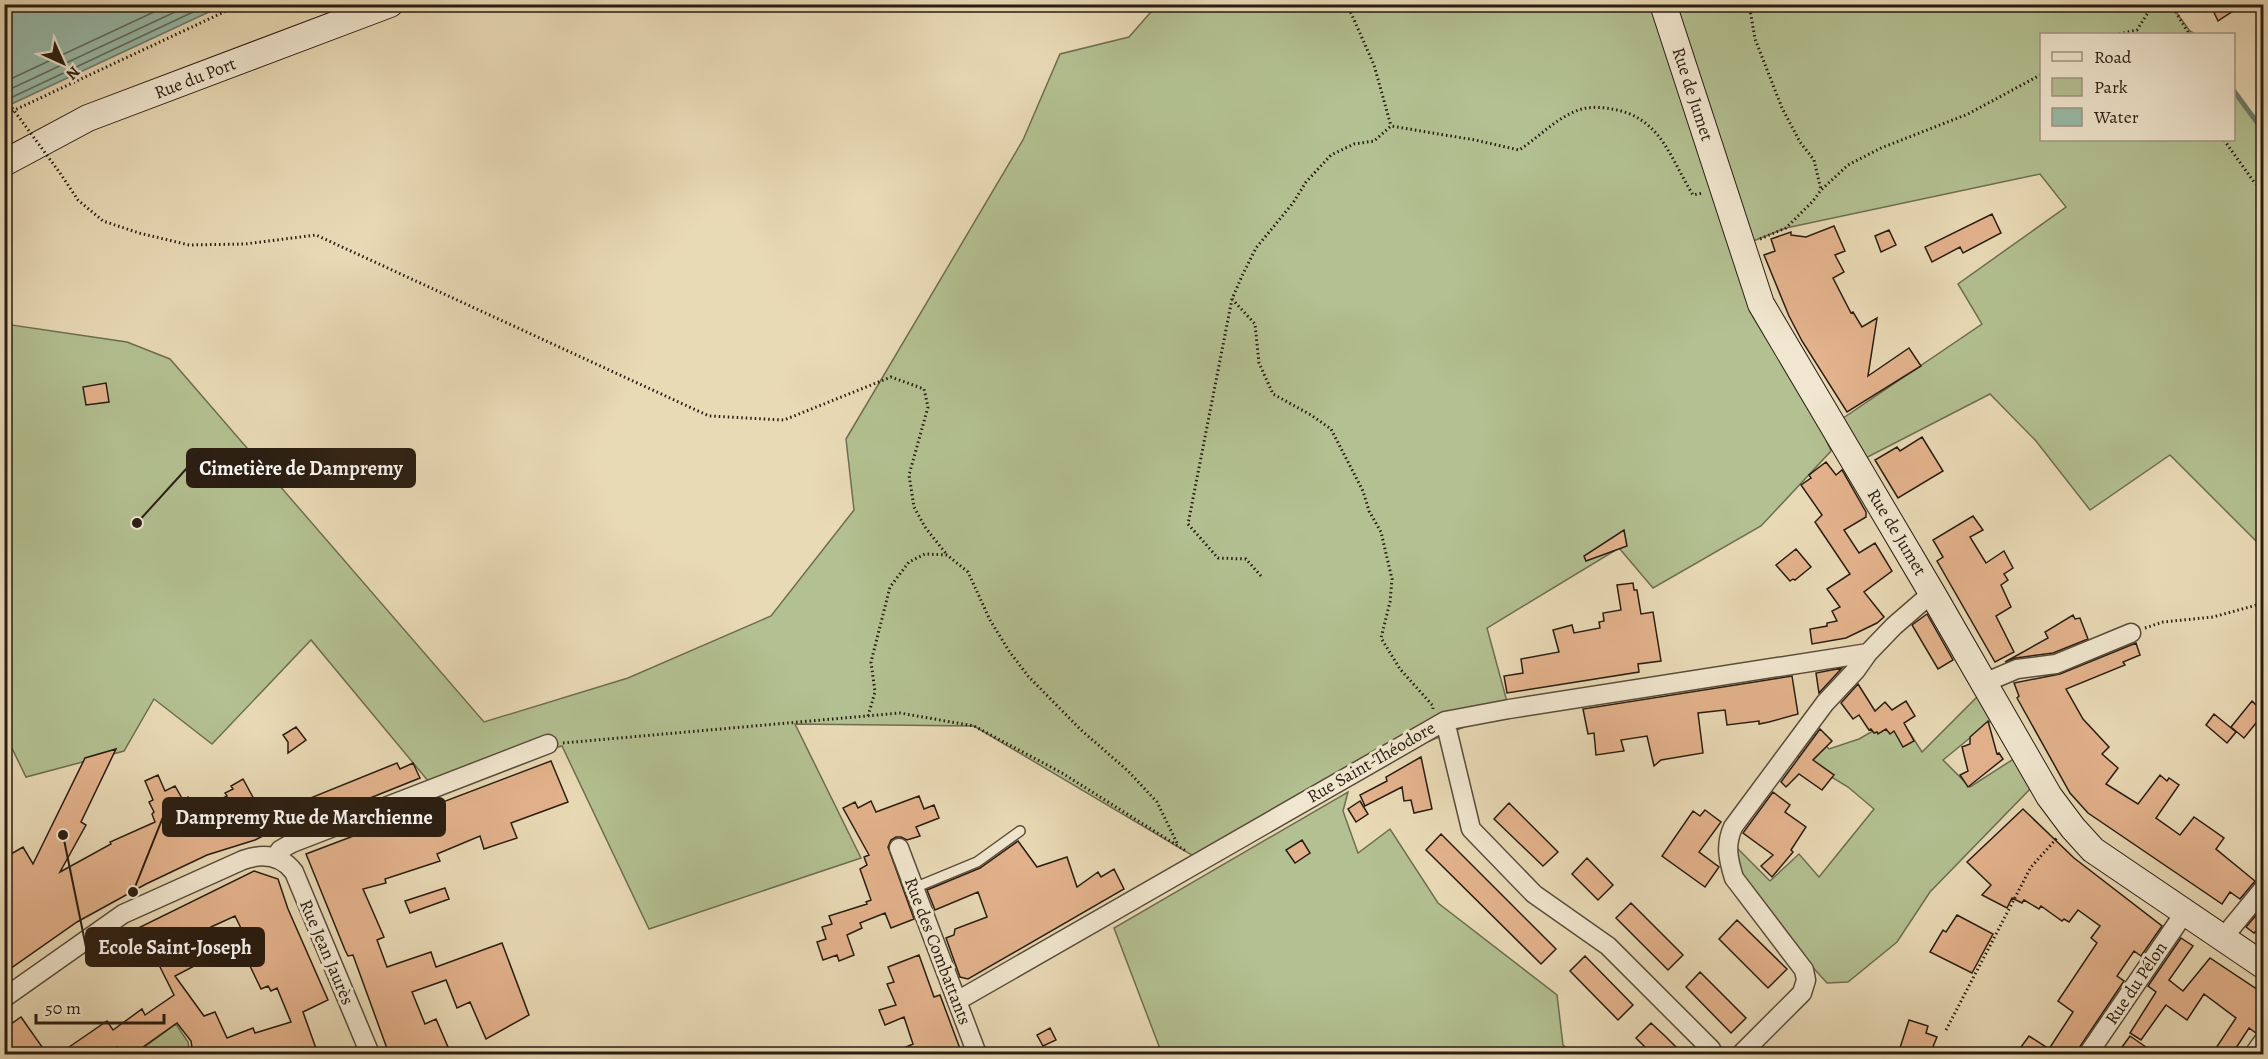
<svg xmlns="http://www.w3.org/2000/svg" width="2268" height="1059" viewBox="0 0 2268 1059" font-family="Alegreya,serif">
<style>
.green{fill:#b3c091;stroke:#6e6e51;stroke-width:1.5}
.water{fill:#98bbaa;stroke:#6c7c6d;stroke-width:1.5}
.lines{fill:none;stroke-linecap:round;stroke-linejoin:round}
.shore{stroke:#606c5e;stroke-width:1.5}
.stream{stroke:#6c7c6d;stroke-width:5}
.building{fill:#e4b38d;stroke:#291d11;stroke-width:1.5;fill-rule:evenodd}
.lane-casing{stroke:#594c3a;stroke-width:12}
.street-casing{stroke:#594c3a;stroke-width:21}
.secondary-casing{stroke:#291d11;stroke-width:28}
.path{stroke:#291d11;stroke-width:3;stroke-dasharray:1.5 3;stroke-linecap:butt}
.lane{stroke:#f1e7d0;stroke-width:9}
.street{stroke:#f1e7d0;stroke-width:18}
.secondary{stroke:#f1e7d0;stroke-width:26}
.path-bridge{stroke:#291d11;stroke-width:3;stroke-dasharray:1.5 3;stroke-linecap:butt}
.labels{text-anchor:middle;stroke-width:6;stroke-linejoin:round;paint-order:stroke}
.street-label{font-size:18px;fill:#291d11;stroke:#f1e7d0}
.leader{fill:none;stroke:#291d11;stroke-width:2}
.callout-dot{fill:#291d11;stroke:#f1e7d0;stroke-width:2}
.callout{fill:#291d11;stroke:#291d11;stroke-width:2}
.callout-label{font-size:20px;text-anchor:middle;font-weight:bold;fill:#fff}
</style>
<rect width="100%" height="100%" fill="#e9dab6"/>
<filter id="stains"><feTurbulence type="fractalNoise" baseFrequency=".00333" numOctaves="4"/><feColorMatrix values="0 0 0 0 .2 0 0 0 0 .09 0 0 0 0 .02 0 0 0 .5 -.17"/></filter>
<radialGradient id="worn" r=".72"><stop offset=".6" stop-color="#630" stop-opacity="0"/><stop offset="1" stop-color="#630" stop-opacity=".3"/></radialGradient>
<path class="green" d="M1157,5H2171L2192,34H2042V140H2234V91L2263,132V548L2170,455L2090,510L2036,441L1990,394L1856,463L1833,425L1982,324L1958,284L2066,207L2040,174L1786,228L1743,245L1753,277L1831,451L1761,526L1653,588L1619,548L1487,628L1509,709L1355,771L1200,860L974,726L795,724L861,858L649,929L562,746L505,761L434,788L311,640L212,744L154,699L124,751L26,777L5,734V324L127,342L170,359L484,722L628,678L771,616L854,510L846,439L1023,140L1060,54L1129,37Z
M1978,696L1993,719L1943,760L1970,787L2015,758L2030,789L1930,892L1897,942L1848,982L1827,983L1746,894L1734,845L1770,881L1799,854L1819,877L1874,809L1848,787L1789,751L1815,734L1829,749L1859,739L1899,716L1922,752Z
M1348,792L1343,811L1358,853L1390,829L1438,903L1557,995L1563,1045L1574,1054H1162L1114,928Z
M176,1024L188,1042L190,1054H135Z"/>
<path class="water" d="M5,4H224V5L5,107Z"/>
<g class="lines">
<path class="shore" d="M4,82L171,4
M4,92L192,4
M4,101L210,4"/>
<path class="stream" d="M2190,33L2192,34
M2234,91L2264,132"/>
</g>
<path class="building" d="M2210,4H2244L2218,21Z
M1992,214L2001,233L1963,253L1960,247L1932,262L1925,247Z
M1834,226L1845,251L1835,255L1844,272L1833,278L1851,313L1853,312L1862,327L1877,318L1868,376L1909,348L1921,366L1847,412L1802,341L1789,316L1764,255L1775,251L1771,239L1791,232V235L1806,237Z
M1889,230L1896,245L1881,252L1875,236Z
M106,383L109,402L86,405L83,387Z
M1922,437L1943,471L1898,498L1875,460L1897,447L1900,451Z
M1826,462L1836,475L1842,470L1866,512V517L1844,530L1859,553L1875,543L1892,571L1864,592L1884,617L1877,623L1846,638L1812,644L1810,629L1827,626V623L1837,621L1832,611L1840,607L1827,589L1850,574L1815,522L1822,515L1801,485L1811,478L1809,475Z
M1973,516L1983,530L1970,537L1986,563L2004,551L2013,568L2004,574L2008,580L2001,585L2011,607L1996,616L2014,652L1995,662L1937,561L1943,557L1933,540Z
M1624,530L1627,546L1586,561L1584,556Z
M1796,549L1811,567L1795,580L1793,579L1790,581L1776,565Z
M1633,583L1634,590H1637L1641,614L1653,612L1661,661L1638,664L1639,672L1507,693L1504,676L1523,673L1521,659L1559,652L1553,630L1572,625L1574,633L1600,628L1599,622L1604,621L1603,613L1621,610L1617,585Z
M1927,614L1953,660L1938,669L1912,625Z
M2073,615L2075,619L2080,618L2088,639L2053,653L2016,658L2005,662L2048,638L2045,632Z
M2136,643L2140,655L2123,662L2125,665L2066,689L2083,719L2109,747L2102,754L2118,768L2106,784L2138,804L2160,775L2167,781L2169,778L2179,785L2156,818L2180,835L2194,817L2224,838L2216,849L2255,881L2240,899L2230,892L2222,904L2088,813L2070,793L2017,698L2019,696L2014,683L2060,674Z
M1842,668L1819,693L1816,673Z
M1792,676L1798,714L1769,722L1759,724V721L1727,725L1725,710L1698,713L1703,753L1661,760L1654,766L1647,736L1621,740L1624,751L1596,755L1594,733L1588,734L1583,709Z
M1858,684L1875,711L1885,702L1892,710L1906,701L1915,716L1904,723L1914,741L1903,747L1894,731L1890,734L1886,729L1878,734L1877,732L1874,733L1871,729L1869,730L1859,715L1853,719L1841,703Z
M2252,701L2264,713L2244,738L2231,727Z
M2214,714L2236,732L2227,743L2206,725Z
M1988,721L1997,754L1999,753L2003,759L1968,787L1960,775L1968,771L1962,747L1970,744V737Z
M296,727L306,740L288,753V742L283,735Z
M1820,729L1832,741L1813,760L1834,775L1822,790L1799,774L1786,787L1781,782Z
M116,749L81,822L86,825L60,872L111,844L110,842L155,822L152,814L154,812L149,802L153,800L145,781L158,775L165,791L175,786L183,800L188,797L196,812L227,796L225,793L233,789L231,786L243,779L260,810L262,808L273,831L255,840L207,855L146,884L77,922L4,973V858L23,847L33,864L85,758Z
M1421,757L1432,809L1414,813L1411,800L1404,801L1402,787L1365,806L1360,795L1387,781L1386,777Z
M551,761L568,802L511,823L517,838L484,849L480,836L437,854L440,861L385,879L386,883L363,889L384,937L377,940L387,967L431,952L436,967L502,943L529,1015L486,1039L470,1002L457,1008L446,980L412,992L425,1024L436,1019L451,1054H389L353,955L348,956L345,950L306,854Z
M397,763L400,769L413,763L420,778L305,824L293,805Z
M1773,792L1790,805L1785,812L1806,827L1791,850L1793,852L1772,877L1761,866L1773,855L1743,833Z
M919,796L924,809L934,805L939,818L916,827L920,836L907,840L901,837H896L891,840L888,847L914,919L891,928L885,913L860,923L862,928L847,935L854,955L839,961L837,955L823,960L817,942L826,939L822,927L832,924L829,916L867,904L866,902L871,900L860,869L867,865L864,857L869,855L843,808L855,802L858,808L871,801L876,812Z
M1360,801L1368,814L1356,822L1348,809Z
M1509,803L1558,852L1543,866L1494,819Z
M2023,809L2074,858L2162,926L2141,956L2134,951L2117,976L2124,981L2075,1054H2016L2029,1036L2049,1049L2073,1012L2058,1001L2097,943L2091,938L2100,926L2078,910L2069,922L2064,919L2062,921L2041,906L2039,909L2024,900L2022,903L2012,898L2007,908L1982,895L1991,885L1967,862Z
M1705,810L1721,822L1699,852L1719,867L1705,887L1662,856L1693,811L1700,816Z
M1441,834L1556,949L1541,964L1426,850Z
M1302,840L1310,853L1295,863L1286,850Z
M1018,841L1037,867L1067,857L1077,887L1098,872L1101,877L1114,869L1124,889L968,979L960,977L946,938L954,935L955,929L987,917L978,892L935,910L927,890L980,868Z
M1587,858L1613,885L1598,900L1572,874Z
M254,871L278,879L288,909L328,1000L303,1012L318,1054H193L191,1041L177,1023L133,1054H122L117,1047L106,1054H59L107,1021L113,1030L142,1009L145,1015L174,995L157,961L151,965L143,951L136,955L122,936ZM235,916L258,963L250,966L261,989L268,986L271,991L277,988L291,1022L255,1033L253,1028L227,1038L215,1012L204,1016L175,976L200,963L193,952L197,950L193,943L213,932L211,927Z
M445,888L449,899L410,913L405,901Z
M1631,903L1683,955L1668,970L1616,918Z
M2264,906V924L2254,933L2246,927Z
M1957,915L1993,934L1972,973L1930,952L1943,930L1946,932Z
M1737,920L1787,969L1768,988L1719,939Z
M2181,938L2193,946L2169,980L2183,991L2210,958L2264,994V1022L2256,1033L2249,1028L2232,1054H2212L2236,1018L2204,994L2187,1020L2166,1005L2141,1040L2130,1033L2156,992L2148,986Z
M919,955L934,997L940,995L962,1054H890L913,1044L904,1017L885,1025L879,1010L896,1005L887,984L894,982L888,967Z
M1585,956L1633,1005L1618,1020L1570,971Z
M1700,972L1746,1018L1731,1033L1686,987Z
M21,1017L47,1054H4V1029Z
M1909,1020L1928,1026L1926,1033L1937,1037L1930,1054H1898Z
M1651,1023L1665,1036L1683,1054H1653L1649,1051L1636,1038Z
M1050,1028L1056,1040L1043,1046L1037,1035Z
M2130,1036L2156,1054H2117Z"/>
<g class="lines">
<defs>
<path id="lane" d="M914,888L977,862L1020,831"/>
<path id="street" d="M1984,683L2017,669L2056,664L2131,633
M1445,721L1471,829L1534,894L1608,946L1711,1049L1713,1054
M899,848L977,1054
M275,858L280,850L292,843L548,744
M2222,939L2264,888
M4,998L123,914L243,860C263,853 281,855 294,872L370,1054
M957,1001L1445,721L1509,709L1868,653L1894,626L1932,593
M1741,1054L1802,993L1806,980L1804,970L1734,878C1728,859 1725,845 1733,827L1825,703L1856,670L1868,653
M2088,1054L2185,912
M2254,1054L2264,1040"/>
<path id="secondary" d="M1663,4L1761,304L1932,593L2049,796L2073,828L2093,850L2264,966
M4,163L88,118L390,4"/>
</defs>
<use href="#lane" class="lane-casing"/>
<use href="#street" class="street-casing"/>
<use href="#secondary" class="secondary-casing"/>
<path class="path" d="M1347,4L1374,65L1391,126
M1749,4L1755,39L1782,108L1800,142L1814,160L1821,190
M2171,4L2189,34
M2119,34L2137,30L2149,11L2163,4
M4,115L241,4
M2224,140L2254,182L2264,189
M60,173L78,200L103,221L139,233L189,245L245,244L316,235L709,416L784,420L891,377L924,389L928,407L909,475L914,507L925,527L947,555
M1760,239L1786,228L1813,201L1821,190L1848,165L1881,148L1968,114L2042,74
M1232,299L1255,324L1259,363L1273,394L1311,415L1331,429L1363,491L1369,511L1381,532L1392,579L1390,602L1381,638L1400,669L1433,706V709
M1261,576L1246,559L1218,558L1188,524L1232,299L1242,276L1256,248L1293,203L1306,182L1331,155L1354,144L1374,141L1391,126L1475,140L1519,150C1538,138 1554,120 1576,111C1587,106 1601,107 1612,109C1661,117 1670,158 1693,195L1703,193
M2145,628L2163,622L2213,617L2264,603
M868,716L875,692L871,662L890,587L909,562L925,554L947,555L968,572L990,620L1009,651L1028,676L1080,729L1128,771L1157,802L1178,845
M563,743L900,713L974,726L1062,773L1186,851
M1946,1030L2031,867L2057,838"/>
<use href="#lane" class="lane"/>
<use href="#street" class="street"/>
<use href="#secondary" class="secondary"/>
<path class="path-bridge" d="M4,97L60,173"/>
</g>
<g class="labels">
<g class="street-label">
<text transform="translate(195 78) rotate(-21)" y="6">Rue du Port</text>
<text transform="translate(1693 94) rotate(72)" y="6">Rue de Jumet</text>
<text transform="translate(1897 532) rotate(59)" y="6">Rue de Jumet</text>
<text transform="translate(1371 762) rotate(-30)" y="6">Rue Saint-Théodore</text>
<text transform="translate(938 951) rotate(69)" y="6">Rue des Combattants</text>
<text transform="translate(327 952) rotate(67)" y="6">Rue Jean Jaurès</text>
<text transform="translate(2136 983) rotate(-56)" y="6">Rue du Pélon</text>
</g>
</g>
<path class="leader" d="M137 523L187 468M133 892L163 817M63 835L86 947"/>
<g class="callout-dot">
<circle cx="137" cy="523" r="6"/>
<circle cx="133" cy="892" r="6"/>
<circle cx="63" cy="835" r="6"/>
</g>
<g class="callout">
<rect x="187" y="449" width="228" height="38" rx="6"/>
<rect x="163" y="798" width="282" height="38" rx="6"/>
<rect x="86" y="928" width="178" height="38" rx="6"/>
</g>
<g class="callout-label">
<text x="301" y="475">Cimetière de Dampremy</text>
<text x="304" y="824">Dampremy Rue de Marchienne</text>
<text x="175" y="954">Ecole Saint-Joseph</text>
</g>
<rect width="2268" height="1059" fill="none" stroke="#e9dab6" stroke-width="24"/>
<rect x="6" y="6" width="2256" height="1047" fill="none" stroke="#291d11" stroke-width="3"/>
<rect x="12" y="12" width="2244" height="1035" fill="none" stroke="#291d11" stroke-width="1.5"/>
<rect x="2040" y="33" width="195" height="108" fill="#f1e7d0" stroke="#a19684" stroke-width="1.5"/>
<rect x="2052" y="52" width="30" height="9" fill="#f1e7d0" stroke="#a19684" stroke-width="1.5"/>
<text x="2094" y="63" font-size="18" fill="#291d11">Road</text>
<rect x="2052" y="78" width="30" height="18" fill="#b3c091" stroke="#a19684" stroke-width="1.5"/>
<text x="2094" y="93" font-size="18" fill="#291d11">Park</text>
<rect x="2052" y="108" width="30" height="18" fill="#98bbaa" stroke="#a19684" stroke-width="1.5"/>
<text x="2094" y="123" font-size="18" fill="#291d11">Water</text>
<g transform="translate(63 63) rotate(135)" stroke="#f1e7d0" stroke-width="4.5" paint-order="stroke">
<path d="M0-4.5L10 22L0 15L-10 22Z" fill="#291d11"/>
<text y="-9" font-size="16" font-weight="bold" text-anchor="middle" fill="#291d11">N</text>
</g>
<path d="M36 1014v9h128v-9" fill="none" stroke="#291d11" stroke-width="3"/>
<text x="45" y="1014" font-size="18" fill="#291d11" stroke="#f1e7d0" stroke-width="4.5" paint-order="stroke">50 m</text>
<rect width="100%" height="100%" filter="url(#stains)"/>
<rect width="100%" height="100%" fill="url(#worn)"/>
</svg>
